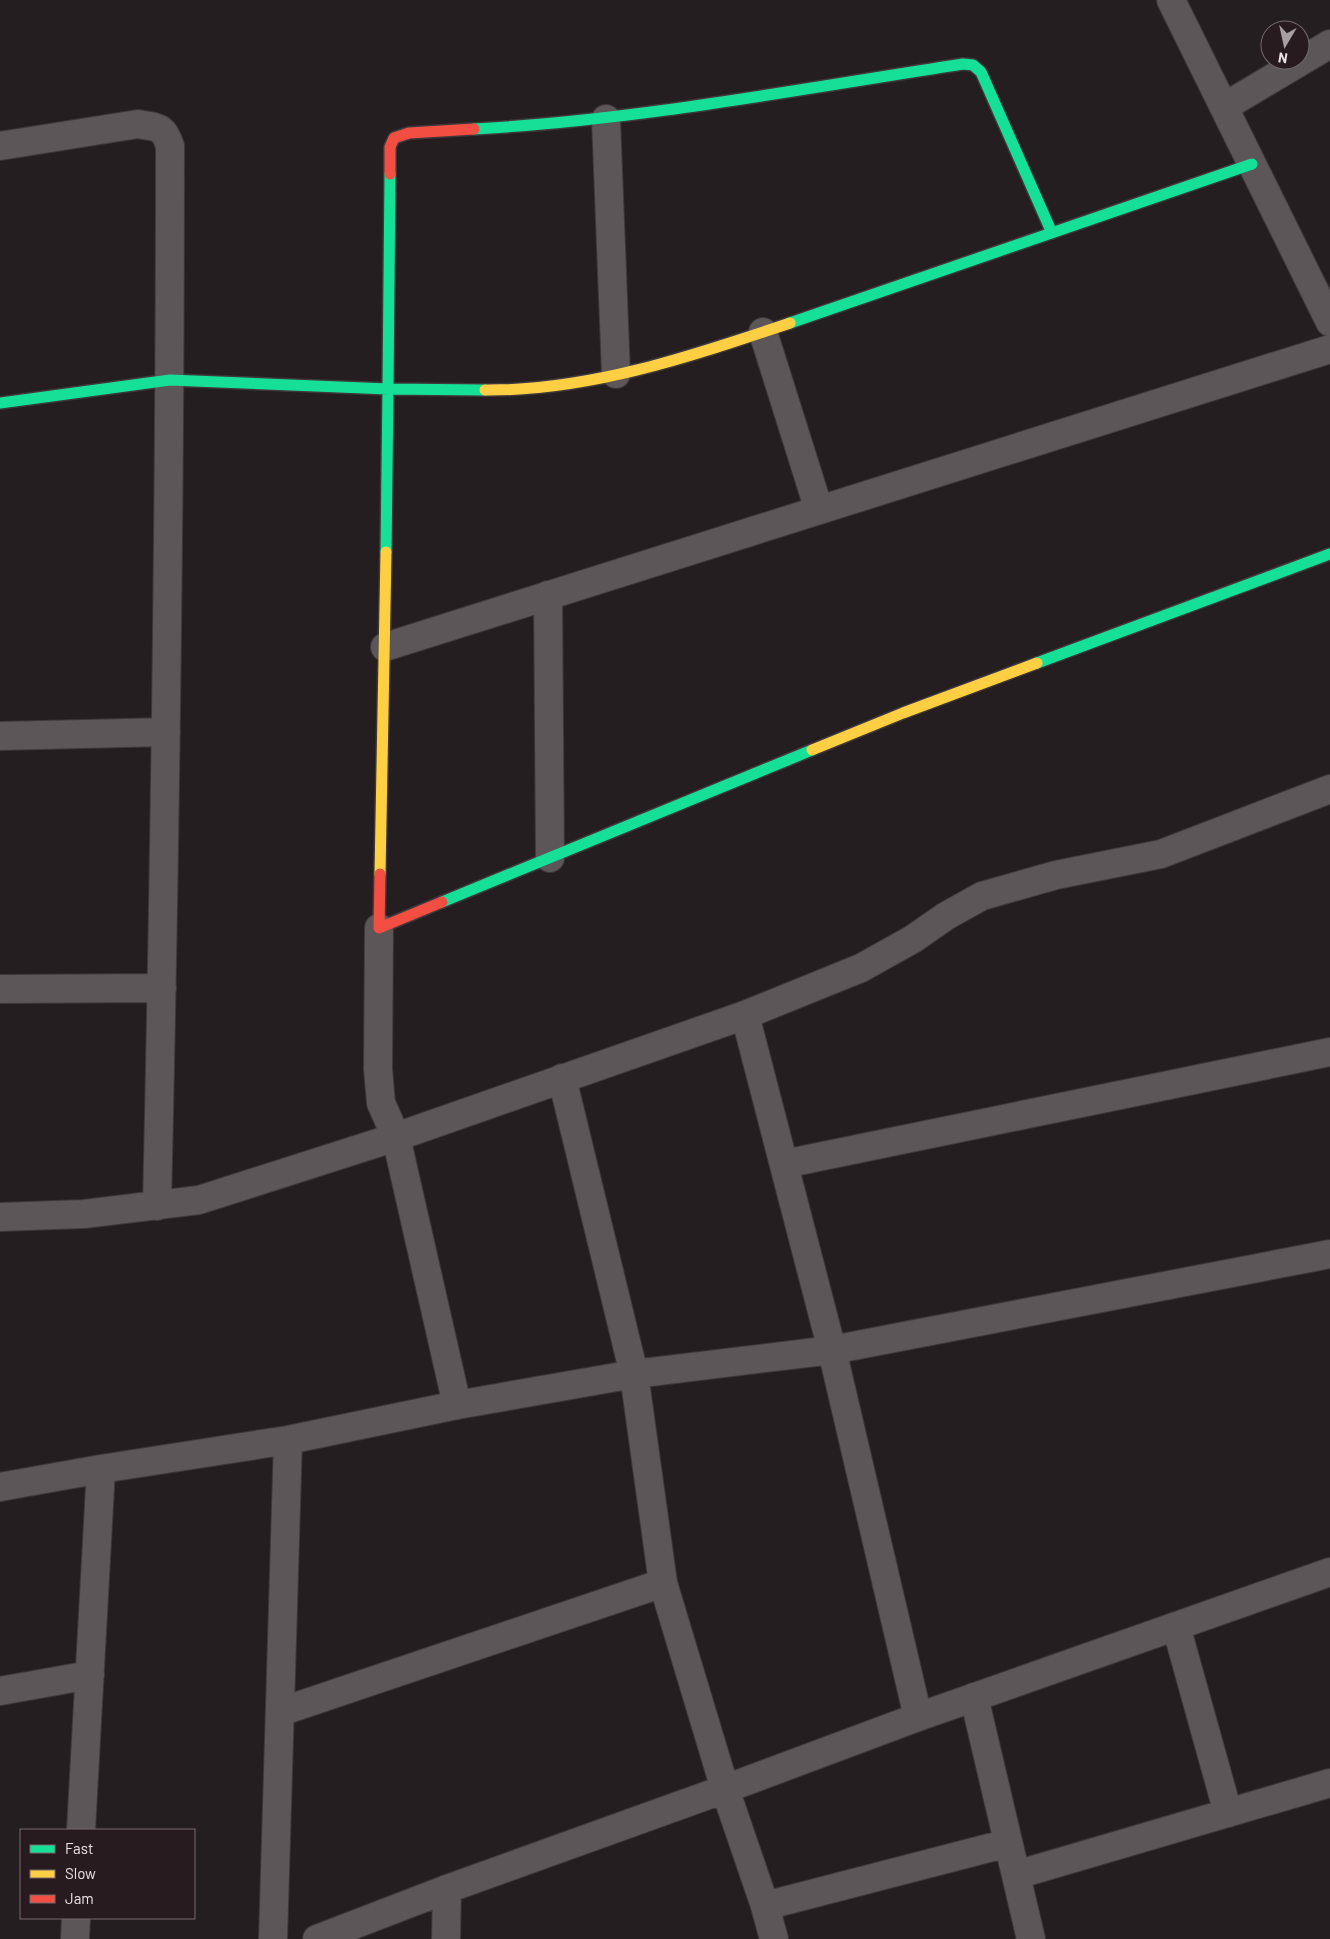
<svg xmlns="http://www.w3.org/2000/svg" width="1330" height="1939" viewBox="0 0 1330 1939" font-family="Barlow,sans-serif">
<style>
.lines{fill:none;stroke-linecap:round;stroke-linejoin:round}
.street-casing{stroke:#3e383b;stroke-width:30}
.fast-casing{stroke:#3e383b;stroke-width:14}
.slow-casing{stroke:#3e383b;stroke-width:14}
.jam-casing{stroke:#3e383b;stroke-width:14}
.street{stroke:#5c5658;stroke-width:28}
.fast{stroke:#16e098;stroke-width:11}
.slow{stroke:#ffcf43;stroke-width:11}
.jam{stroke:#f24e42;stroke-width:11}
</style>
<rect width="100%" height="100%" fill="#251e21"/>
<g class="lines">
<defs>
<path id="street" d="M1171,0L1330,322
M1224,107L1330,44
M606,119L616,374
M0,146L138,124C158,128 163,125 170,146C170,499 165,853 157,1206
M763,332L819,510
M548,595L550,858
M385,647L1330,349
M0,736L166,732
M379,928L378,1069L381,1103L396,1137L457,1405
M0,989L162,988
M745,1015L832,1350L918,1717
M562,1078L634,1374L663,1583L725,1789L765,1906L774,1939
M784,1164L1330,1052
M0,1217L84,1214L199,1200L396,1137L745,1015L861,968L913,939L946,916L982,896L1056,875L1161,854L1330,789
M0,1487L101,1469L288,1440L457,1405L634,1374L832,1350L1330,1254
M1176,1626L1228,1813
M0,1691L90,1675
M974,1697L1031,1939
M280,1712L663,1583
M81,1830L101,1469
M1016,1875L1330,1783
M765,1906L1008,1843
M75,1939L76,1918
M273,1939L288,1440
M317,1939L447,1889L725,1789L918,1717L1330,1572
M446,1939L447,1889"/>
<path id="fast" d="M474,129C638,120 800,89 963,64L973,65L981,72L1052,233
M390,174L388,389L485,390
M790,323L1252,164
M0,403L170,380L388,389L386,552
M1037,663L1330,554
M442,902L812,750"/>
<path id="slow" d="M485,390C590,391 692,356 790,323
M812,750L903,713L1037,663
M380,874L386,552"/>
<path id="jam" d="M390,174V147L394,138L409,133L474,129
M380,874L379,928L442,902"/>
</defs>
<use href="#street" class="street-casing"/>
<use href="#fast" class="fast-casing"/>
<use href="#slow" class="slow-casing"/>
<use href="#jam" class="jam-casing"/>
<use href="#street" class="street"/>
<use href="#fast" class="fast"/>
<use href="#slow" class="slow"/>
<use href="#jam" class="jam"/>
</g>
<rect x="20" y="1829" width="175" height="90" fill="#281b20" stroke="#766b6f"/>
<rect x="30" y="1845" width="25" height="8" fill="#16e098" stroke="#766b6f"/>
<text x="65" y="1854" font-size="15" fill="#ece3e6">Fast</text>
<rect x="30" y="1870" width="25" height="8" fill="#ffcf43" stroke="#766b6f"/>
<text x="65" y="1879" font-size="15" fill="#ece3e6">Slow</text>
<rect x="30" y="1895" width="25" height="8" fill="#f24e42" stroke="#766b6f"/>
<text x="65" y="1904" font-size="15" fill="#ece3e6">Jam</text>
<g transform="translate(1285 45) rotate(189)"><circle r="24" fill="#281b20" stroke="#766b6f"/>
<path d="M0-4L9 19L0 12L-9 19Z" fill="#a69ea1"/>
<text y="-8" font-size="14" font-weight="bold" text-anchor="middle" fill="#ece3e6">N</text>
</g>
</svg>
